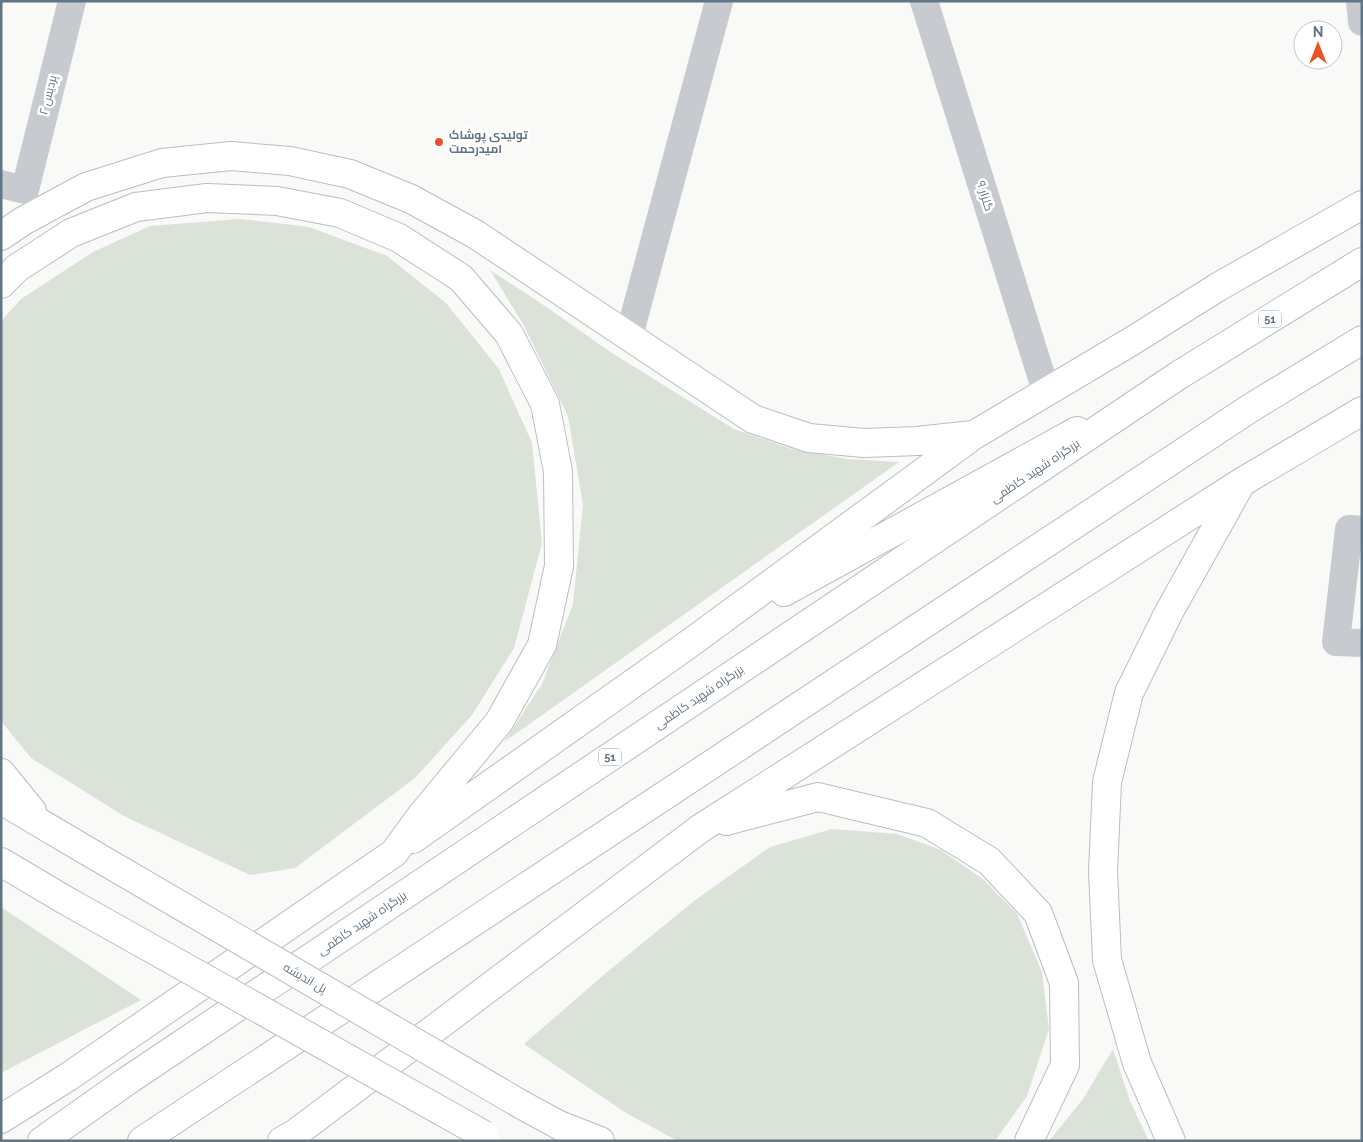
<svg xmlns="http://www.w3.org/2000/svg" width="1363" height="1142" viewBox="0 0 1363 1142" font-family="Raleway,Cairo,sans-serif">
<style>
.green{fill:#dbe2d8}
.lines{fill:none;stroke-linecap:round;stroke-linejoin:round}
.primary-casing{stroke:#babec2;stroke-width:30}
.highway-casing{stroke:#b9bdc0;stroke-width:30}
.street{stroke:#c7cbcf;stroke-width:28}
.primary{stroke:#fff;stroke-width:28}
.highway{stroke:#fff;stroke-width:28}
.primary-bridge-casing{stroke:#babec2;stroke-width:30;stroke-linecap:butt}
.primary-bridge{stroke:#fff;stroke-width:28}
.poi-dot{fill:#eb5225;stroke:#fff;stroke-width:2}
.labels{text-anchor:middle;stroke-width:5;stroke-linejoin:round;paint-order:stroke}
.shield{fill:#fff;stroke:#929ea9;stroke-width:1}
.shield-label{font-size:11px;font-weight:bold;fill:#637584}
.street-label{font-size:12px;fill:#637584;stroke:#fff}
.poi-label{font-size:12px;font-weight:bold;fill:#637584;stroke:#fff;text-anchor:start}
</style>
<rect width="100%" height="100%" fill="#f9f9f7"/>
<path class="green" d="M240,219L309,227L387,256L446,303L499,369L532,443L542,543L514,648L472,715L415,778L295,868L250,875L124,816L31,758L1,721V321L21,299L93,252L150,226Z
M490,270L542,304L609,351L734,429L792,449L848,459L899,462L504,742L542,684L573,604L583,505L568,416L523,324Z
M832,829L897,834L941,850L984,880L1017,914L1042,972L1049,1029L1027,1096L995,1141H678L626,1113L524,1044L606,973L694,901L770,847Z
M1,907L141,1000L1,1073Z
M1113,1049L1130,1101L1149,1141H1049L1083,1099Z"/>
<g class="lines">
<defs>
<path id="primary" d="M1,236L23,221L86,187L162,163L231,156L290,161L350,174L411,199L475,234L753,419L809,438L864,443L917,441L973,435
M1,284L17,268L71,233L136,207L207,198L277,201L340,213L399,238L461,278L509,334L545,404L558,471L559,566L542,645L499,722L421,816L394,853L68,1077L1,1119
M784,592L1077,431
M1,773L32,811
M1,800L89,852
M726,821L818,797L927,823L989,861L1038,913L1064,983L1065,1065L1029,1141
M413,839L686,646L974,435L1132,341L1218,287L1362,205
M1,862L65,900
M522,1105L559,1125L600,1141
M282,1141L296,1133L701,828L1242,482L1362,411
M1171,1141L1137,1063L1107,960L1103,871L1107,782L1129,693L1169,612L1240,485"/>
<path id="highway" d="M559,1125L586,1141
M42,1141L127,1081L1179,375L1362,262
M142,1141L1252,407L1362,340"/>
</defs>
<use href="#primary" class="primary-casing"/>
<use href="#highway" class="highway-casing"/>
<path class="street" d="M924,1L1046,391
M1360,1L1362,22
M1,184L25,190L72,1
M629,336L719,1
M1362,530L1349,529L1336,642L1362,643"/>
<use href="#primary" class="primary"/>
<use href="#highway" class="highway"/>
<defs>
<path id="primary-bridge" d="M89,852L522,1105
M65,900L484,1135"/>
</defs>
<use href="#primary-bridge" class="primary-bridge-casing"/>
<use href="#primary-bridge" class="primary-bridge"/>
</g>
<circle class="poi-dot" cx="439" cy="142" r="5"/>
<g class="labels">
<g class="shield">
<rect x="1259" y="310.5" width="22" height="17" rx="4"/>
<rect x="599" y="748.5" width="22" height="17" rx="4"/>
</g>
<g class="shield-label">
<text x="1270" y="323">51</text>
<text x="610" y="761">51</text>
</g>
<g class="street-label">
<text transform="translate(48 95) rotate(-76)" y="4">پردیس ۲</text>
<text transform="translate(985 196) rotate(73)" y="4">گلزار ۹</text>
<text transform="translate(1035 471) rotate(-34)" y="4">بزرگراه شهید کاظمی</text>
<text transform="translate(699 697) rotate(-34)" y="4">بزرگراه شهید کاظمی</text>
<text transform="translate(362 923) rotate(-34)" y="4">بزرگراه شهید کاظمی</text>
<text transform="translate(305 978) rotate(30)" y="4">پل اندیشه</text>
</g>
<g class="poi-label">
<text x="449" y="139">تولیدی پوشاک<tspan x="449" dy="14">امیدرحمت</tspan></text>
</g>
</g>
<rect width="1363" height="1142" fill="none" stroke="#637584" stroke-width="5"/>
<g transform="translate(1318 45)"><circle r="24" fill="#ffffff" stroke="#c1c8ce"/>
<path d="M0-4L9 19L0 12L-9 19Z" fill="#eb5225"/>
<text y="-8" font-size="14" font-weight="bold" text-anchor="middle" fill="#637584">N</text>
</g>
</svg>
